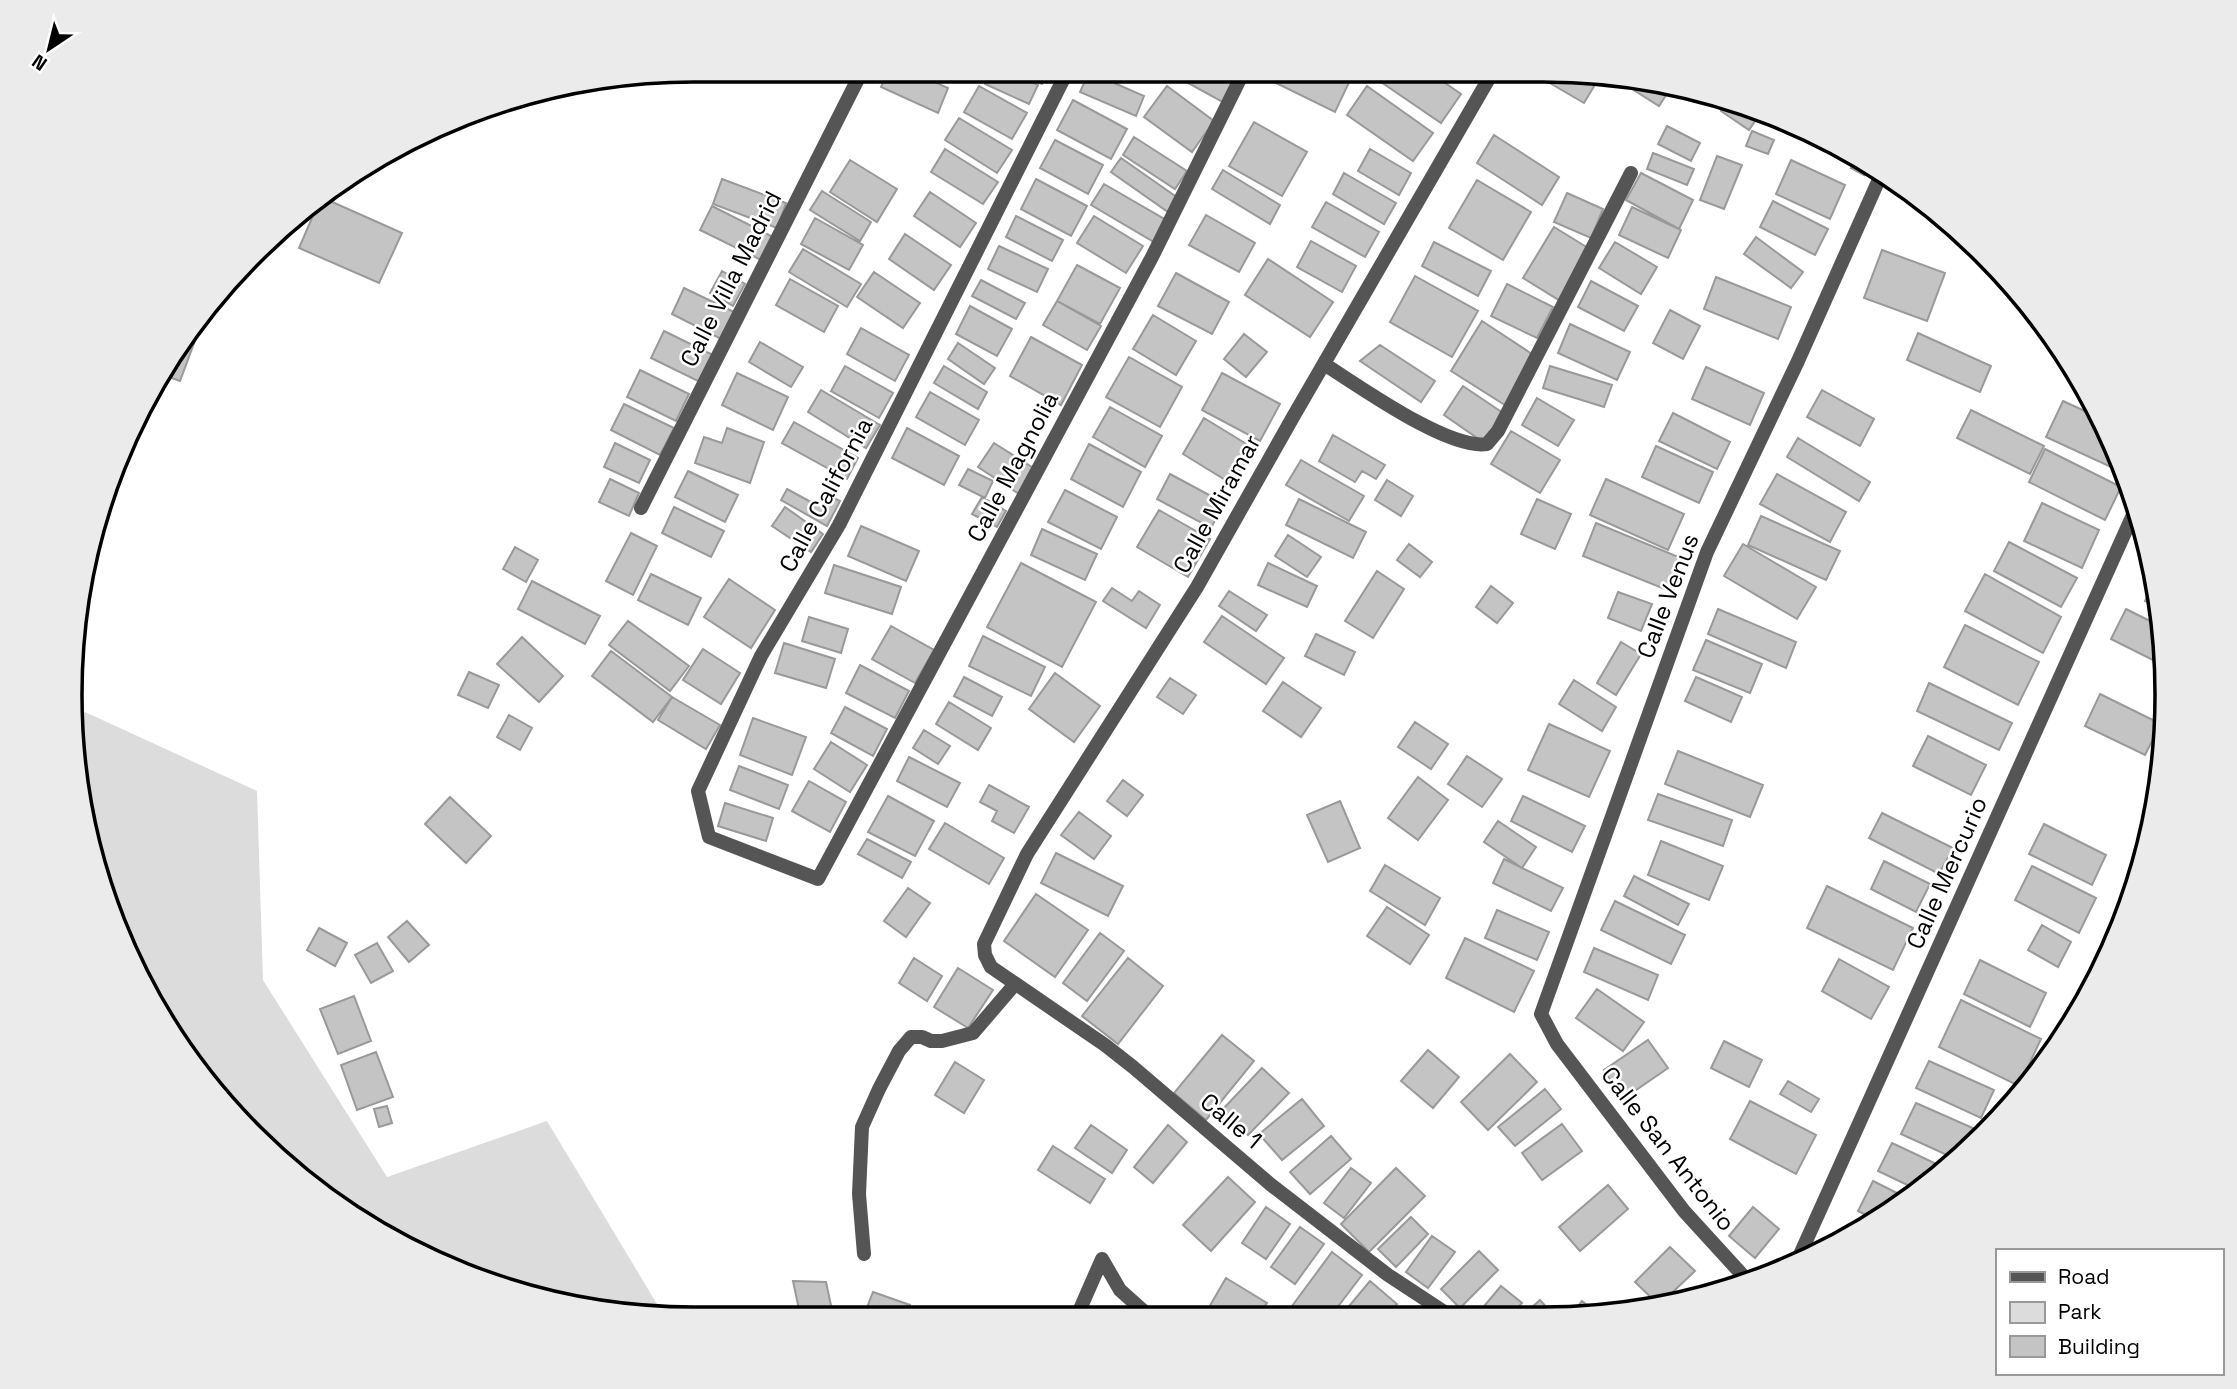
<svg xmlns="http://www.w3.org/2000/svg" width="2237" height="1389" viewBox="0 0 2237 1389" font-family="'Space Grotesk',sans-serif">
<style>
.green{fill:#dcdcdc}
.building{fill:#c4c4c4;stroke:#999;stroke-width:2}
.lines{fill:none;stroke-linecap:round;stroke-linejoin:round}
.minor{stroke:#555;stroke-width:14}
.labels{text-anchor:middle;stroke-width:5;stroke-linejoin:round;paint-order:stroke}
.street-label{font-size:24px;fill:#000;stroke:#fff}
.rim{fill:none;stroke:#000;stroke-width:3.5}
</style>
<rect width="100%" height="100%" fill="#fff"/>
<path class="green" d="M72,706L257,791L263,980L387,1177L547,1121L663,1314H613L456,1272L315,1190L199,1074L103,895Z"/>
<path class="building" d="M888,71H910L948,88L938,113L881,87Z
M990,72H1010L1038,85L1029,104L985,84Z
M1016,72H1047L1042,84Z
M1089,72L1144,96L1136,116L1080,92Z
M1130,72L1155,73L1151,82Z
M1170,73H1231L1242,79L1228,105Z
M1276,73L1353,74L1335,112L1272,81Z
M1387,74H1432L1461,94L1441,123L1381,82Z
M1536,75H1582L1596,83L1584,103Z
M1625,76L1654,83L1668,92L1659,106L1621,82Z
M979,86L1027,113L1012,139L964,112Z
M1167,86L1214,121L1192,152L1144,117Z
M1367,86L1433,133L1413,161L1347,115Z
M1073,100L1127,129L1111,159L1057,130Z
M1726,103L1761,112L1749,130L1721,111Z
M959,118L1012,150L997,173L945,140Z
M1254,122L1307,152L1282,196L1229,166Z
M1667,126L1700,143L1691,161L1658,144Z
M1752,131L1774,140L1768,154L1746,146Z
M1494,135L1559,177L1542,205L1477,163Z
M1134,137L1187,171L1175,189L1123,155Z
M1055,140L1103,165L1088,194L1040,168Z
M945,149L998,182L983,204L931,172Z
M1370,149L1411,173L1399,195L1358,171Z
M1653,153L1694,169L1687,185L1647,169Z
M1717,156L1742,165L1724,209L1700,200Z
M1121,158L1178,198L1168,212L1111,172Z
M850,160L897,189L877,222L830,192Z
M1791,160L1845,185L1830,219L1776,194Z
M1855,160L1867,167L1864,175L1851,168Z
M1223,170L1280,205L1270,224L1212,189Z
M1344,173L1396,203L1384,224L1333,194Z
M1641,173L1693,200L1679,229L1626,200Z
M722,179L786,203L777,228L713,204Z
M1036,179L1087,206L1071,236L1021,209Z
M1477,180L1531,212L1503,260L1449,228Z
M1104,184L1166,220L1154,242L1091,205Z
M822,191L871,222L860,241L810,210Z
M1908,191L1922,199L1936,211L1906,197Z
M930,192L976,223L960,247L914,216Z
M1567,193L1603,209L1591,238L1554,222Z
M321,197L402,233L379,283L299,248Z
M1773,201L1828,229L1815,255L1760,227Z
M1326,202L1379,232L1365,257L1312,227Z
M712,206L773,237L761,260L700,230Z
M1632,207L1681,230L1668,258L1619,235Z
M1206,215L1255,243L1239,272L1189,245Z
M1016,216L1063,240L1052,261L1006,237Z
M1094,216L1143,246L1126,273L1077,243Z
M815,218L863,245L849,270L801,244Z
M1554,227L1593,251L1562,302L1523,278Z
M905,234L951,265L934,290L889,259Z
M1756,237L1803,272L1791,288L1744,254Z
M1311,241L1356,266L1342,292L1297,267Z
M1434,242L1491,271L1478,296L1422,266Z
M1615,242L1657,267L1641,294L1599,268Z
M999,246L1048,269L1037,292L988,269Z
M803,249L861,284L847,307L789,272Z
M1882,250L1945,273L1927,321L1864,298Z
M1268,259L1333,302L1310,337L1245,295Z
M1077,265L1120,288L1100,324L1057,301Z
M722,271L745,284L733,306L710,293Z
M874,272L920,303L903,328L857,297Z
M1176,273L1229,302L1212,334L1158,306Z
M1415,276L1478,311L1452,357L1390,322Z
M1716,277L1791,307L1778,339L1704,309Z
M790,279L838,306L824,332L776,305Z
M981,280L1025,303L1016,319L972,296Z
M1591,281L1638,306L1624,331L1578,307Z
M1507,284L1553,307L1537,338L1491,316Z
M684,288L734,312L721,339L672,314Z
M1057,301L1101,326L1087,350L1043,325Z
M970,306L1012,329L997,356L956,334Z
M1670,310L1700,326L1683,359L1653,343Z
M1153,315L1196,341L1176,375L1133,349Z
M1482,321L1535,356L1505,405L1451,371Z
M1570,324L1630,352L1617,380L1558,353Z
M194,325L200,327L180,381L166,376Z
M861,328L909,355L895,381L847,354Z
M664,331L713,355L700,382L651,358Z
M1918,333L1991,366L1980,392L1907,360Z
M1244,334L1267,352L1246,377L1224,359Z
M1031,337L1082,365L1061,405L1010,376Z
M760,342L803,367L791,387L749,362Z
M958,343L995,368L984,384L948,359Z
M1380,345L1435,381L1421,402L1360,361Z
M1129,357L1182,387L1160,427L1106,397Z
M845,366L893,393L879,418L831,391Z
M944,366L987,392L978,409L934,383Z
M1550,366L1612,385L1604,407L1543,388Z
M1706,367L1764,393L1750,425L1692,399Z
M640,370L689,394L676,421L627,397Z
M737,373L788,397L773,430L722,405Z
M1222,373L1280,404L1260,441L1202,410Z
M1463,386L1503,413L1483,442L1444,415Z
M821,390L880,425L866,448L808,412Z
M1822,390L1874,419L1860,446L1807,417Z
M930,392L979,420L965,445L916,417Z
M1537,398L1574,420L1558,446L1522,425Z
M2063,401L2100,418L2124,473L2046,437Z
M624,404L674,428L660,455L611,430Z
M1110,407L1162,436L1145,467L1093,437Z
M1971,410L2044,446L2030,474L1957,438Z
M1673,413L1730,442L1717,469L1659,441Z
M1204,418L1253,448L1232,484L1183,454Z
M794,422L858,458L847,479L782,443Z
M727,428L764,442L750,483L695,463L704,437L722,443Z
M907,428L959,456L944,485L892,458Z
M1511,431L1560,460L1540,493L1491,464Z
M1333,435L1385,465L1376,479L1362,471L1355,482L1319,461Z
M1798,438L1870,482L1859,501L1787,457Z
M615,443L650,460L639,483L604,467Z
M994,443L1035,469L1019,494L978,467Z
M1089,444L1141,472L1123,507L1071,479Z
M1656,446L1713,472L1699,503L1642,477Z
M2045,449L2121,487L2105,520L2029,482Z
M1301,460L1364,496L1349,521L1286,485Z
M968,469L993,481L985,498L959,485Z
M688,471L738,495L725,522L675,497Z
M1170,474L1224,503L1211,528L1157,499Z
M1777,474L1846,512L1830,542L1760,504Z
M610,479L639,493L629,516L599,502Z
M1606,479L1684,514L1668,550L1590,515Z
M1387,480L1413,496L1401,516L1375,500Z
M787,489L820,507L827,495L840,501L827,526L781,500Z
M1065,490L1117,517L1101,549L1048,522Z
M982,497L1006,511L997,527L972,514Z
M1299,499L1366,532L1353,558L1286,525Z
M1537,499L1571,514L1555,549L1521,534Z
M2042,503L2099,530L2082,568L2024,541Z
M674,507L724,531L711,557L662,533Z
M785,507L823,534L811,552L772,526Z
M1159,510L1210,539L1188,577L1137,547Z
M1761,516L1840,551L1826,580L1748,545Z
M1596,523L1681,558L1667,590L1583,556Z
M861,526L919,551L906,581L848,556Z
M1042,529L1097,554L1085,580L1031,555Z
M631,533L657,546L633,595L606,581Z
M1288,535L1321,557L1307,577L1275,556Z
M2009,542L2077,578L2061,607L1994,571Z
M1409,544L1432,562L1420,577L1397,560Z
M1743,544L1816,587L1797,619L1724,576Z
M515,547L538,560L526,582L503,569Z
M1021,563L1096,602L1062,667L987,627Z
M1268,563L1317,586L1307,607L1258,585Z
M834,565L901,587L892,614L825,593Z
M1377,571L1404,589L1373,638L1345,621Z
M651,574L701,598L688,625L638,600Z
M1985,574L2061,617L2043,653L1965,611Z
M729,579L775,610L751,648L704,617Z
M532,581L600,616L585,644L518,609Z
M2154,582L2161,608L2145,601Z
M1491,586L1513,603L1497,623L1476,607Z
M1112,588L1132,601L1139,591L1160,605L1146,628L1103,601Z
M1229,591L1267,615L1256,631L1219,606Z
M1618,592L1652,604L1641,631L1608,618Z
M1718,609L1796,642L1786,668L1708,634Z
M2126,609L2162,627L2163,665L2111,639Z
M1222,616L1284,658L1266,684L1204,642Z
M809,617L848,629L841,653L802,641Z
M628,621L689,666L670,691L609,645Z
M1965,625L2039,662L2018,705L1944,667Z
M891,626L934,650L915,683L872,659Z
M1316,634L1355,652L1344,675L1305,656Z
M983,636L1045,667L1031,696L969,666Z
M522,637L563,676L539,702L497,664Z
M1706,640L1762,664L1750,693L1693,670Z
M1621,642L1641,654L1616,695L1597,683Z
M784,643L835,659L826,688L775,673Z
M703,649L740,673L721,704L683,680Z
M611,651L672,697L653,722L592,676Z
M860,665L909,691L895,718L846,693Z
M469,672L499,685L488,708L458,695Z
M1055,673L1100,706L1074,742L1029,709Z
M964,677L1002,697L992,716L954,696Z
M1696,677L1742,697L1731,722L1685,701Z
M1170,678L1196,695L1183,714L1157,697Z
M1574,680L1616,707L1602,731L1559,704Z
M1283,682L1321,708L1301,737L1263,711Z
M1929,683L2012,723L1999,750L1917,711Z
M2100,694L2161,724L2145,755L2085,726Z
M672,697L720,725L706,749L658,720Z
M949,702L991,728L978,750L936,724Z
M845,707L887,729L873,756L831,733Z
M509,715L532,728L520,750L497,737Z
M753,718L806,737L792,775L740,755Z
M1415,722L1448,744L1431,769L1398,747Z
M1549,724L1610,751L1589,797L1528,770Z
M924,730L950,746L938,764L913,748Z
M1928,736L1986,765L1971,795L1913,766Z
M831,742L867,765L850,792L814,769Z
M1678,751L1763,785L1750,817L1665,784Z
M1467,756L1502,779L1482,807L1448,784Z
M909,757L960,783L947,807L897,781Z
M739,766L788,785L779,809L730,790Z
M1418,777L1448,800L1418,840L1388,818Z
M1123,780L1143,795L1127,816L1107,801Z
M809,781L846,802L830,832L792,811Z
M989,785L1029,807L1014,833L992,821L997,811L980,802Z
M1658,794L1732,820L1723,846L1648,820Z
M888,796L934,821L915,856L868,832Z
M1523,796L1585,826L1572,852L1511,821Z
M450,797L491,836L466,863L425,824Z
M1340,801L1360,848L1328,862L1307,815Z
M725,803L773,818L766,841L718,826Z
M1079,812L1111,836L1094,859L1061,835Z
M1882,813L1953,848L1939,874L1869,838Z
M1498,821L1536,847L1522,868L1484,842Z
M945,823L1004,858L989,884L929,849Z
M2044,824L2106,855L2092,885L2029,854Z
M867,839L911,862L902,878L858,854Z
M1661,841L1723,866L1709,900L1648,875Z
M1056,853L1123,886L1108,916L1041,883Z
M1504,859L1563,888L1551,911L1493,883Z
M1884,861L1930,884L1916,912L1871,889Z
M1385,865L1440,898L1425,925L1370,891Z
M2032,866L2096,898L2079,933L2015,900Z
M1634,876L1689,904L1678,925L1624,896Z
M1827,886L1913,928L1893,970L1807,928Z
M908,888L930,903L906,937L884,921Z
M1036,894L1088,930L1055,977L1004,941Z
M1615,901L1685,935L1671,964L1601,930Z
M1387,907L1429,935L1410,964L1367,936Z
M1497,910L1549,932L1537,960L1485,938Z
M407,921L429,945L409,962L388,937Z
M2042,925L2071,942L2058,967L2028,950Z
M319,928L347,943L335,966L307,950Z
M1100,933L1124,951L1087,1001L1063,983Z
M1465,938L1534,971L1514,1012L1446,978Z
M377,943L393,971L371,983L355,955Z
M1594,948L1658,975L1648,1000L1584,972Z
M914,958L942,976L927,1001L899,983Z
M1128,958L1163,986L1118,1044L1082,1016Z
M1839,959L1889,987L1871,1019L1822,991Z
M1980,960L2046,993L2030,1027L1964,994Z
M958,968L993,990L968,1028L934,1007Z
M1597,989L1644,1022L1623,1051L1576,1018Z
M354,996L371,1041L338,1054L320,1009Z
M1961,1000L2041,1039L2019,1086L1939,1047Z
M1222,1035L1254,1061L1206,1120L1174,1093Z
M1648,1040L1668,1068L1623,1099L1604,1070Z
M1724,1041L1762,1060L1749,1087L1711,1068Z
M1428,1050L1459,1077L1433,1108L1401,1081Z
M376,1052L393,1097L357,1110L341,1065Z
M1510,1054L1537,1082L1488,1130L1461,1102Z
M1929,1061L1994,1090L1981,1118L1916,1088Z
M955,1062L984,1080L964,1113L935,1095Z
M1262,1068L1289,1093L1248,1135L1222,1110Z
M1788,1081L1819,1099L1811,1112L1780,1094Z
M1545,1089L1561,1109L1515,1146L1498,1127Z
M1302,1099L1324,1126L1282,1160L1259,1134Z
M1750,1101L1816,1135L1796,1174L1730,1139Z
M1916,1103L1975,1129L1964,1154L1958,1160L1901,1134Z
M387,1106L392,1123L379,1127L374,1109Z
M1562,1124L1582,1151L1542,1180L1522,1153Z
M1091,1125L1127,1150L1112,1173L1075,1148Z
M1168,1125L1187,1142L1153,1183L1134,1167Z
M1331,1136L1351,1159L1310,1194L1290,1172Z
M1892,1143L1947,1169L1918,1190L1878,1171Z
M1053,1146L1105,1179L1090,1203L1038,1170Z
M1351,1168L1371,1183L1344,1218L1324,1203Z
M1396,1168L1425,1196L1369,1252L1341,1224Z
M1228,1177L1255,1202L1211,1251L1183,1225Z
M1873,1181L1907,1198L1876,1220L1858,1211Z
M1608,1185L1628,1209L1580,1251L1559,1227Z
M1266,1207L1290,1224L1266,1259L1242,1243Z
M1753,1207L1779,1229L1755,1258L1729,1236Z
M1411,1217L1428,1234L1396,1267L1378,1249Z
M1300,1227L1324,1244L1295,1284L1271,1267Z
M1432,1236L1455,1252L1428,1288L1406,1272Z
M1670,1247L1695,1271L1659,1305L1635,1282Z
M1479,1251L1498,1270L1460,1308L1441,1289Z
M1332,1252L1362,1275L1330,1317H1306L1292,1306Z
M1226,1278L1267,1303L1257,1316H1204Z
M793,1281L826,1282L832,1310L800,1314Z
M1370,1281L1397,1304L1386,1317H1340Z
M1501,1286L1522,1303L1510,1317H1475Z
M873,1292L910,1305L907,1315H864Z
M1540,1300L1556,1318L1521,1317Z
M1582,1301L1599,1315L1569,1318Z"/>
<g class="lines">
<path class="minor" d="M1067,72L839,525L761,656L698,791L709,837L818,879L1152,257L1243,73
M1324,364C1359,386 1448,450 1487,444L1498,431L1631,173
M641,508L862,71
M864,1254L859,1194L862,1127L879,1089L899,1051L911,1037H922L931,1041H942L973,1033L1015,984
M1102,1259L1120,1290L1149,1316
M1798,1259L2137,506
M1747,1280L1684,1211L1557,1044L1541,1014L1707,552L1798,361L1881,175
M1077,1316L1102,1259
M1452,1317L1388,1275L1270,1184L1133,1067L1105,1045L991,967L985,955L984,944L1027,854L1197,587L1293,417L1491,75"/>
</g>
<g class="labels">
<g class="street-label">
<text transform="translate(731 279) rotate(-63)" y="8">Calle Villa Madrid</text>
<text transform="translate(1013 467) rotate(-62)" y="8">Calle Magnolia</text>
<text transform="translate(826 495) rotate(-62)" y="8">Calle California</text>
<text transform="translate(1217 504) rotate(-61)" y="8">Calle Miramar</text>
<text transform="translate(1668 596) rotate(-69)" y="8">Calle Venus</text>
<text transform="translate(1947 873) rotate(-66)" y="8">Calle Mercurio</text>
<text transform="translate(1231 1121) rotate(40)" y="8">Calle 1</text>
<text transform="translate(1668 1149) rotate(52)" y="8">Calle San Antonio</text>
</g>
</g>
<path d="M0 0H2237V1389H0ZM694 82H1543A612 612 0 0 1 2155 694V695A612 612 0 0 1 1543 1307H694A612 612 0 0 1 82 695V694A612 612 0 0 1 694 82Z" fill="#ebebeb" fill-rule="evenodd"/>
<path class="rim" d="M694 82H1543A612 612 0 0 1 2155 694V695A612 612 0 0 1 1543 1307H694A612 612 0 0 1 82 695V694A612 612 0 0 1 694 82Z"/>
<rect x="1996" y="1249" width="228" height="126" fill="#ffffff" stroke="#999999" stroke-width="2"/>
<rect x="2010" y="1272" width="35" height="10" fill="#555555" stroke="#999999" stroke-width="2"/>
<text x="2058" y="1284" font-size="21" fill="#000000">Road</text>
<rect x="2010" y="1302" width="35" height="21" fill="#dcdcdc" stroke="#999999" stroke-width="2"/>
<text x="2058" y="1319" font-size="21" fill="#000000">Park</text>
<rect x="2010" y="1336" width="35" height="21" fill="#c4c4c4" stroke="#999999" stroke-width="2"/>
<text x="2058" y="1354" font-size="21" fill="#000000">Building</text>
<g transform="translate(49 49) rotate(215)" stroke="#ffffff" stroke-width="5" paint-order="stroke">
<path d="M0-5L12 26L0 18L-12 26Z" fill="#000000"/>
<text y="-10" font-size="19" font-weight="bold" text-anchor="middle" fill="#000000">N</text>
</g>
</svg>
